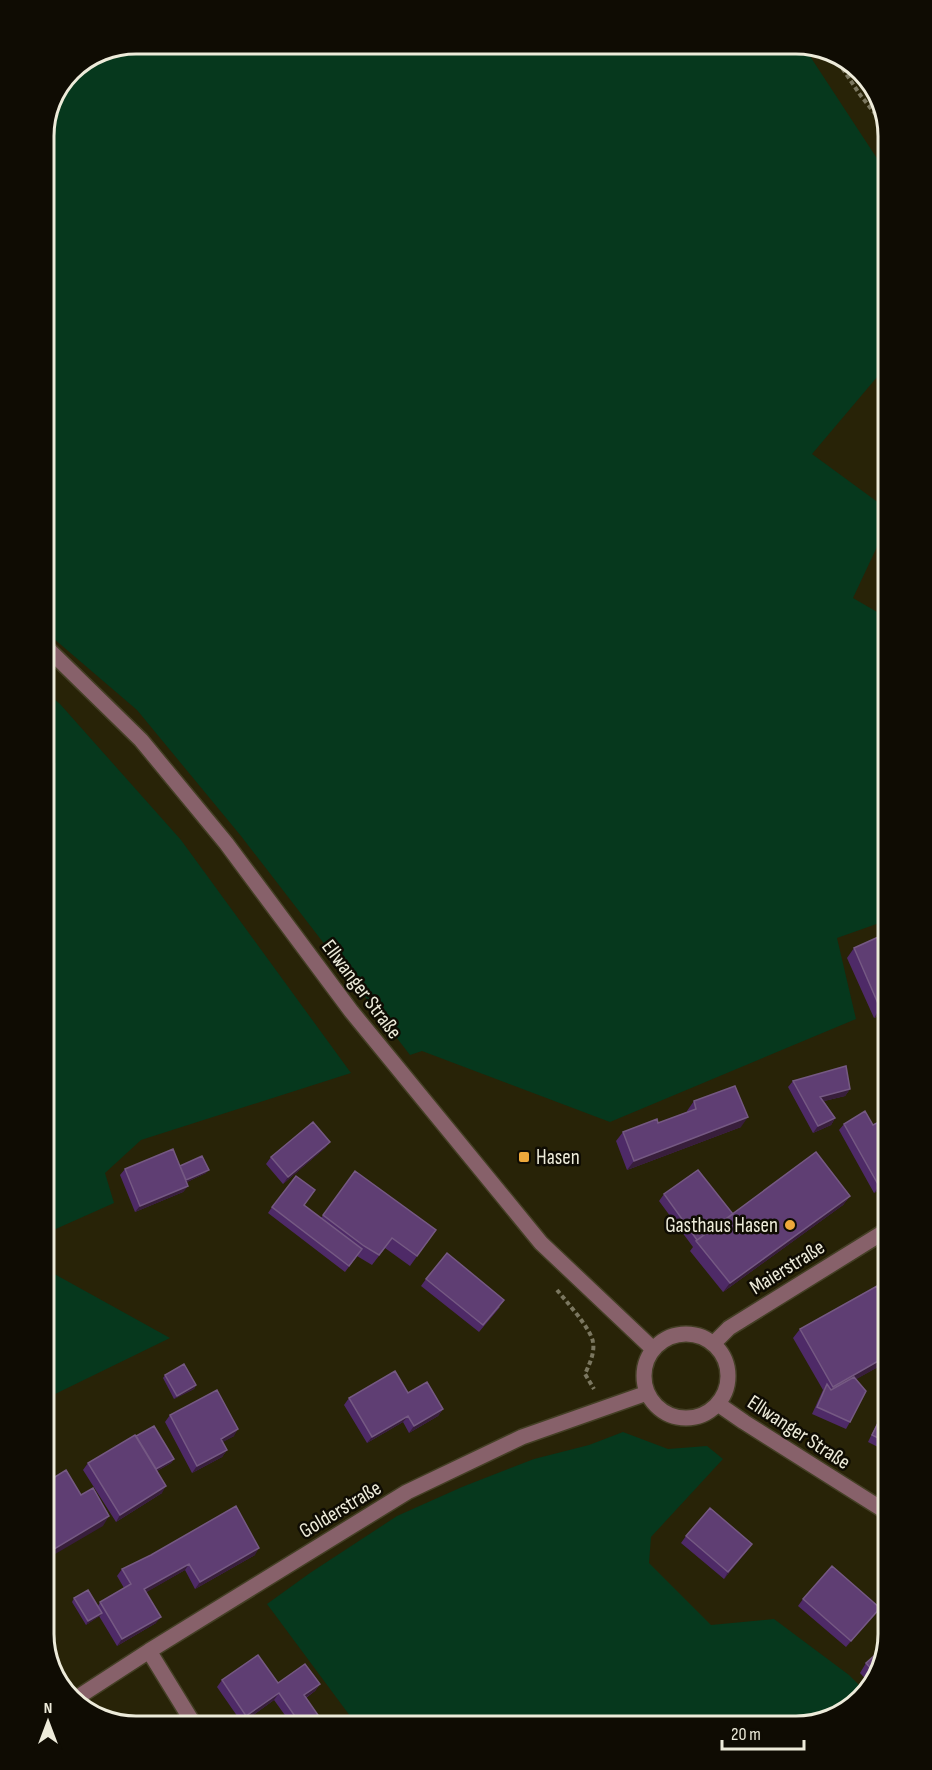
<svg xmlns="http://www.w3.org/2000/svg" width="932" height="1770" viewBox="0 0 932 1770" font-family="'Sofia Sans Condensed',sans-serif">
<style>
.green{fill:#06381d}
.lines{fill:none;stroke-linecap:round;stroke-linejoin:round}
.minor-casing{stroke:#443f25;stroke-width:18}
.path{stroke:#7b7760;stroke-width:4;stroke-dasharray:4.5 3;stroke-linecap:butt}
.minor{stroke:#87616a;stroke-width:15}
.wall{fill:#4e2a67}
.shaded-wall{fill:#381e3b}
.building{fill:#5f3e73;stroke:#755983;stroke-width:1.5}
.poi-dot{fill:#eda83b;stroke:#0f0c03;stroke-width:2}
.labels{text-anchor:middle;stroke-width:5;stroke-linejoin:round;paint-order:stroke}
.street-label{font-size:21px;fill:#edebda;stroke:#0f0c03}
.poi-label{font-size:21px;fill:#edebda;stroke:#0f0c03;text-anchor:start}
.rim{fill:none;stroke:#edebda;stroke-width:3}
</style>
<rect width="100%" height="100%" fill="#282307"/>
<path class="green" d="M136,44H802L882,166L883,370L812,454L883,506V534L853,598L884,616L885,921L837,938L856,1019L610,1122L422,1051L410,1055L241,836L137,710L46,632L44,131L71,70Z
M46,692L60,704L181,840L351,1073L141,1140L105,1173L114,1203L49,1232Z
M49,1271L170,1338L49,1397Z
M623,1432L668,1449L707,1446L723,1459L651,1537L649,1563L711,1625L774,1619L849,1675L865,1691L831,1719L356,1724L267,1604L310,1573L397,1516L462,1487L534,1459L589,1445Z"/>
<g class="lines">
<defs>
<path id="minor" d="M46,647L141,740L226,843L351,1011L541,1243L653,1349
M644 1376a42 42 0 1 1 84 0a42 42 0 1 1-84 0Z
M713,1344L729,1328L887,1230
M718,1404L744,1422L888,1513
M149,1651L195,1726
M75,1699L149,1651L407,1492L522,1437L647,1393"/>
</defs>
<use href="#minor" class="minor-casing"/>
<path class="path" d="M834,56L861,96L881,121
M557,1290C566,1301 591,1329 593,1342C595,1353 589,1365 585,1374L594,1389"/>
<use href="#minor" class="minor"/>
</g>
<path class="wall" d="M854,948L886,1013L874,1018L847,958Z
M793,1081L850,1089L845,1096L824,1101L835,1118L831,1125L813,1133L788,1087Z
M694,1101L741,1127L627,1170L616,1141L623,1132L658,1123L687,1112V1111Z
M844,1124L886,1186L874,1193L839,1130Z
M330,1142L325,1148L283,1184L266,1164L271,1157Z
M180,1166L206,1173L187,1182L188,1186L183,1192L135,1212L120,1175L125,1169Z
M355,1171L436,1230L410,1266L385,1248L372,1265L357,1256L345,1272L268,1213L272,1207L304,1205L321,1218Z
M664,1194L733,1214L850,1196L843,1205L723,1292L690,1251L693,1247L659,1201Z
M426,1279L500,1307L479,1332L421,1286Z
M887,1303V1362L856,1379L850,1422L846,1429L812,1414L823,1390L793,1338L800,1329Z
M165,1375L196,1385L194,1389L174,1399L163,1378Z
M408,1393L443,1409L438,1416L409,1433L403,1422L367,1443L344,1405L349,1398Z
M887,1403L888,1452L868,1442Z
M170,1415L234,1436L222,1442L227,1450L222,1457L192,1473L165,1422Z
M136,1436L174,1459L171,1463L157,1471L162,1493L116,1522L83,1470L88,1463Z
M686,1536L752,1544L724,1579L681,1543Z
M255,1555L195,1589L185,1570L146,1592L156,1623L117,1646L99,1616L86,1625L72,1602L74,1598L98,1606L100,1602L124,1588L117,1576L122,1569Z
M803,1599L880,1608L846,1647L798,1606Z
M885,1646L873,1685L872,1686L860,1673L866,1663Z
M222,1680L320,1684L315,1691L306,1698L314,1722L309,1725H292L274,1700L242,1723L217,1687Z"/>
<path class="shaded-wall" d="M886,1006V1013L874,1018L880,1008Z
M850,1089L845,1096L816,1103L820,1097Z
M748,1117L741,1127L627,1170L634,1161Z
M835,1118L831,1125L813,1133L818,1126Z
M330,1142L325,1148L283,1184L288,1177Z
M209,1170L206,1173L181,1185L183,1182Z
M886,1182V1186L874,1193L879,1186Z
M188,1186L183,1192L135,1212L140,1206Z
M850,1196L843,1205L723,1292L730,1283Z
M887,1356V1362L826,1396L833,1387Z
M196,1385L194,1389L174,1399L177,1396Z
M443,1409L438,1416L409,1433L414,1426Z
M408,1416L403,1422L367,1443L372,1437Z
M238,1429L234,1436L216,1446L221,1439Z
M227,1450L222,1457L192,1473L197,1466Z
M174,1459L171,1463L150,1475L153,1471Z
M166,1486L162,1493L116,1522L120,1515Z
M109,1516L103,1526L50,1557L51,1551Z
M752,1544L748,1550L724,1579L728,1572Z
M259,1548L255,1555L195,1589L200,1582Z
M189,1564L185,1570L140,1596L144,1589Z
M880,1608L875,1615L846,1647L851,1641Z
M102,1613L100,1616L86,1625L88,1621Z
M161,1617L156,1623L117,1646L122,1639Z
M320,1684L315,1691L299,1702L304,1695Z
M279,1693L274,1700L242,1723L246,1716Z
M318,1715L314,1722L309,1725H305Z"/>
<path class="building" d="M885,934L886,1006L880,1008L854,948Z
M846,1066L850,1089L820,1097L835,1118L818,1126L793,1081Z
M735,1086L748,1117L634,1161L623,1132L657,1119L658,1123L696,1109L694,1101Z
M865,1111L873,1125L881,1121L886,1130V1182L879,1186L844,1124Z
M313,1122L330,1142L288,1177L271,1157Z
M173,1149L188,1186L140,1206L125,1169Z
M816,1152L850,1196L730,1283L696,1241Z
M202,1156L209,1170L186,1180L180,1166Z
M698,1170L733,1214L697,1240L664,1194Z
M355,1171L436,1230L417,1256L392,1238L379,1255L364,1246L323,1215Z
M296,1176L315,1190L304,1205L362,1249L349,1266L272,1207Z
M447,1253L504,1300L483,1325L426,1279Z
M877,1286L887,1303V1356L833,1387L800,1329Z
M184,1364L196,1385L177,1396L165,1375Z
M395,1371L408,1393L427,1382L443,1409L414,1426L408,1416L372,1437L349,1398Z
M854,1377L866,1391L850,1422L817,1407L827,1384L831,1390Z
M217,1390L238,1429L221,1439L227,1450L197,1466L170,1415Z
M887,1405L888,1443L872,1435Z
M154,1426L174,1459L156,1469L136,1436Z
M135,1435L166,1486L120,1515L88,1463Z
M66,1470L81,1495L93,1488L109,1516L51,1551L50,1480Z
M236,1506L259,1548L200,1582L189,1564L144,1589L161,1617L122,1639L100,1602L131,1584L122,1569L151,1555Z
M710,1508L752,1544L728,1572L686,1536Z
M832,1566L880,1608L851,1641L803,1599Z
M88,1590L102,1613L88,1621L74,1598Z
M885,1646L876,1674L866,1663Z
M258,1655L278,1683L305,1664L320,1684L304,1695L318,1715L305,1725H301L279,1693L246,1716L222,1680Z
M133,1722L137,1726H128Z"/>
<g class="poi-dot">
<rect x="518" y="1151" width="12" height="12" rx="3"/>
<circle cx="790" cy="1225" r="6"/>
</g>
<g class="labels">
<g class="street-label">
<text transform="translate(362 989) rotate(53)" y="7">Ellwanger Straße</text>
<text transform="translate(787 1267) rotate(-32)" y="7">Maierstraße</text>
<text transform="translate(799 1432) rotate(33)" y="7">Ellwanger Straße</text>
<text transform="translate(340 1509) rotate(-31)" y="7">Golderstraße</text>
</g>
<g class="poi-label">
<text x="536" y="1164">Hasen</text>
<text x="778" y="1232" text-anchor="end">Gasthaus Hasen</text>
</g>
</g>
<path d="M0 0H932V1770H0ZM136 54H796A82 82 0 0 1 878 136V1634A82 82 0 0 1 796 1716H136A82 82 0 0 1 54 1634V136A82 82 0 0 1 136 54Z" fill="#0f0c03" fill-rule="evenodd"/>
<path class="rim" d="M136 54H796A82 82 0 0 1 878 136V1634A82 82 0 0 1 796 1716H136A82 82 0 0 1 54 1634V136A82 82 0 0 1 136 54Z"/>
<g transform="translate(48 1722)" stroke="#0f0c03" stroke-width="4.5" paint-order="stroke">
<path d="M0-4.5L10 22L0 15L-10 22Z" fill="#edebda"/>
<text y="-9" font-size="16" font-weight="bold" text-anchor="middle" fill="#edebda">N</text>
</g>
<path d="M722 1740v9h82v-9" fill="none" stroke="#edebda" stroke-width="3"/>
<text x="731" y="1740" font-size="18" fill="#edebda" stroke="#0f0c03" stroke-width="4.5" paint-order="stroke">20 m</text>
</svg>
